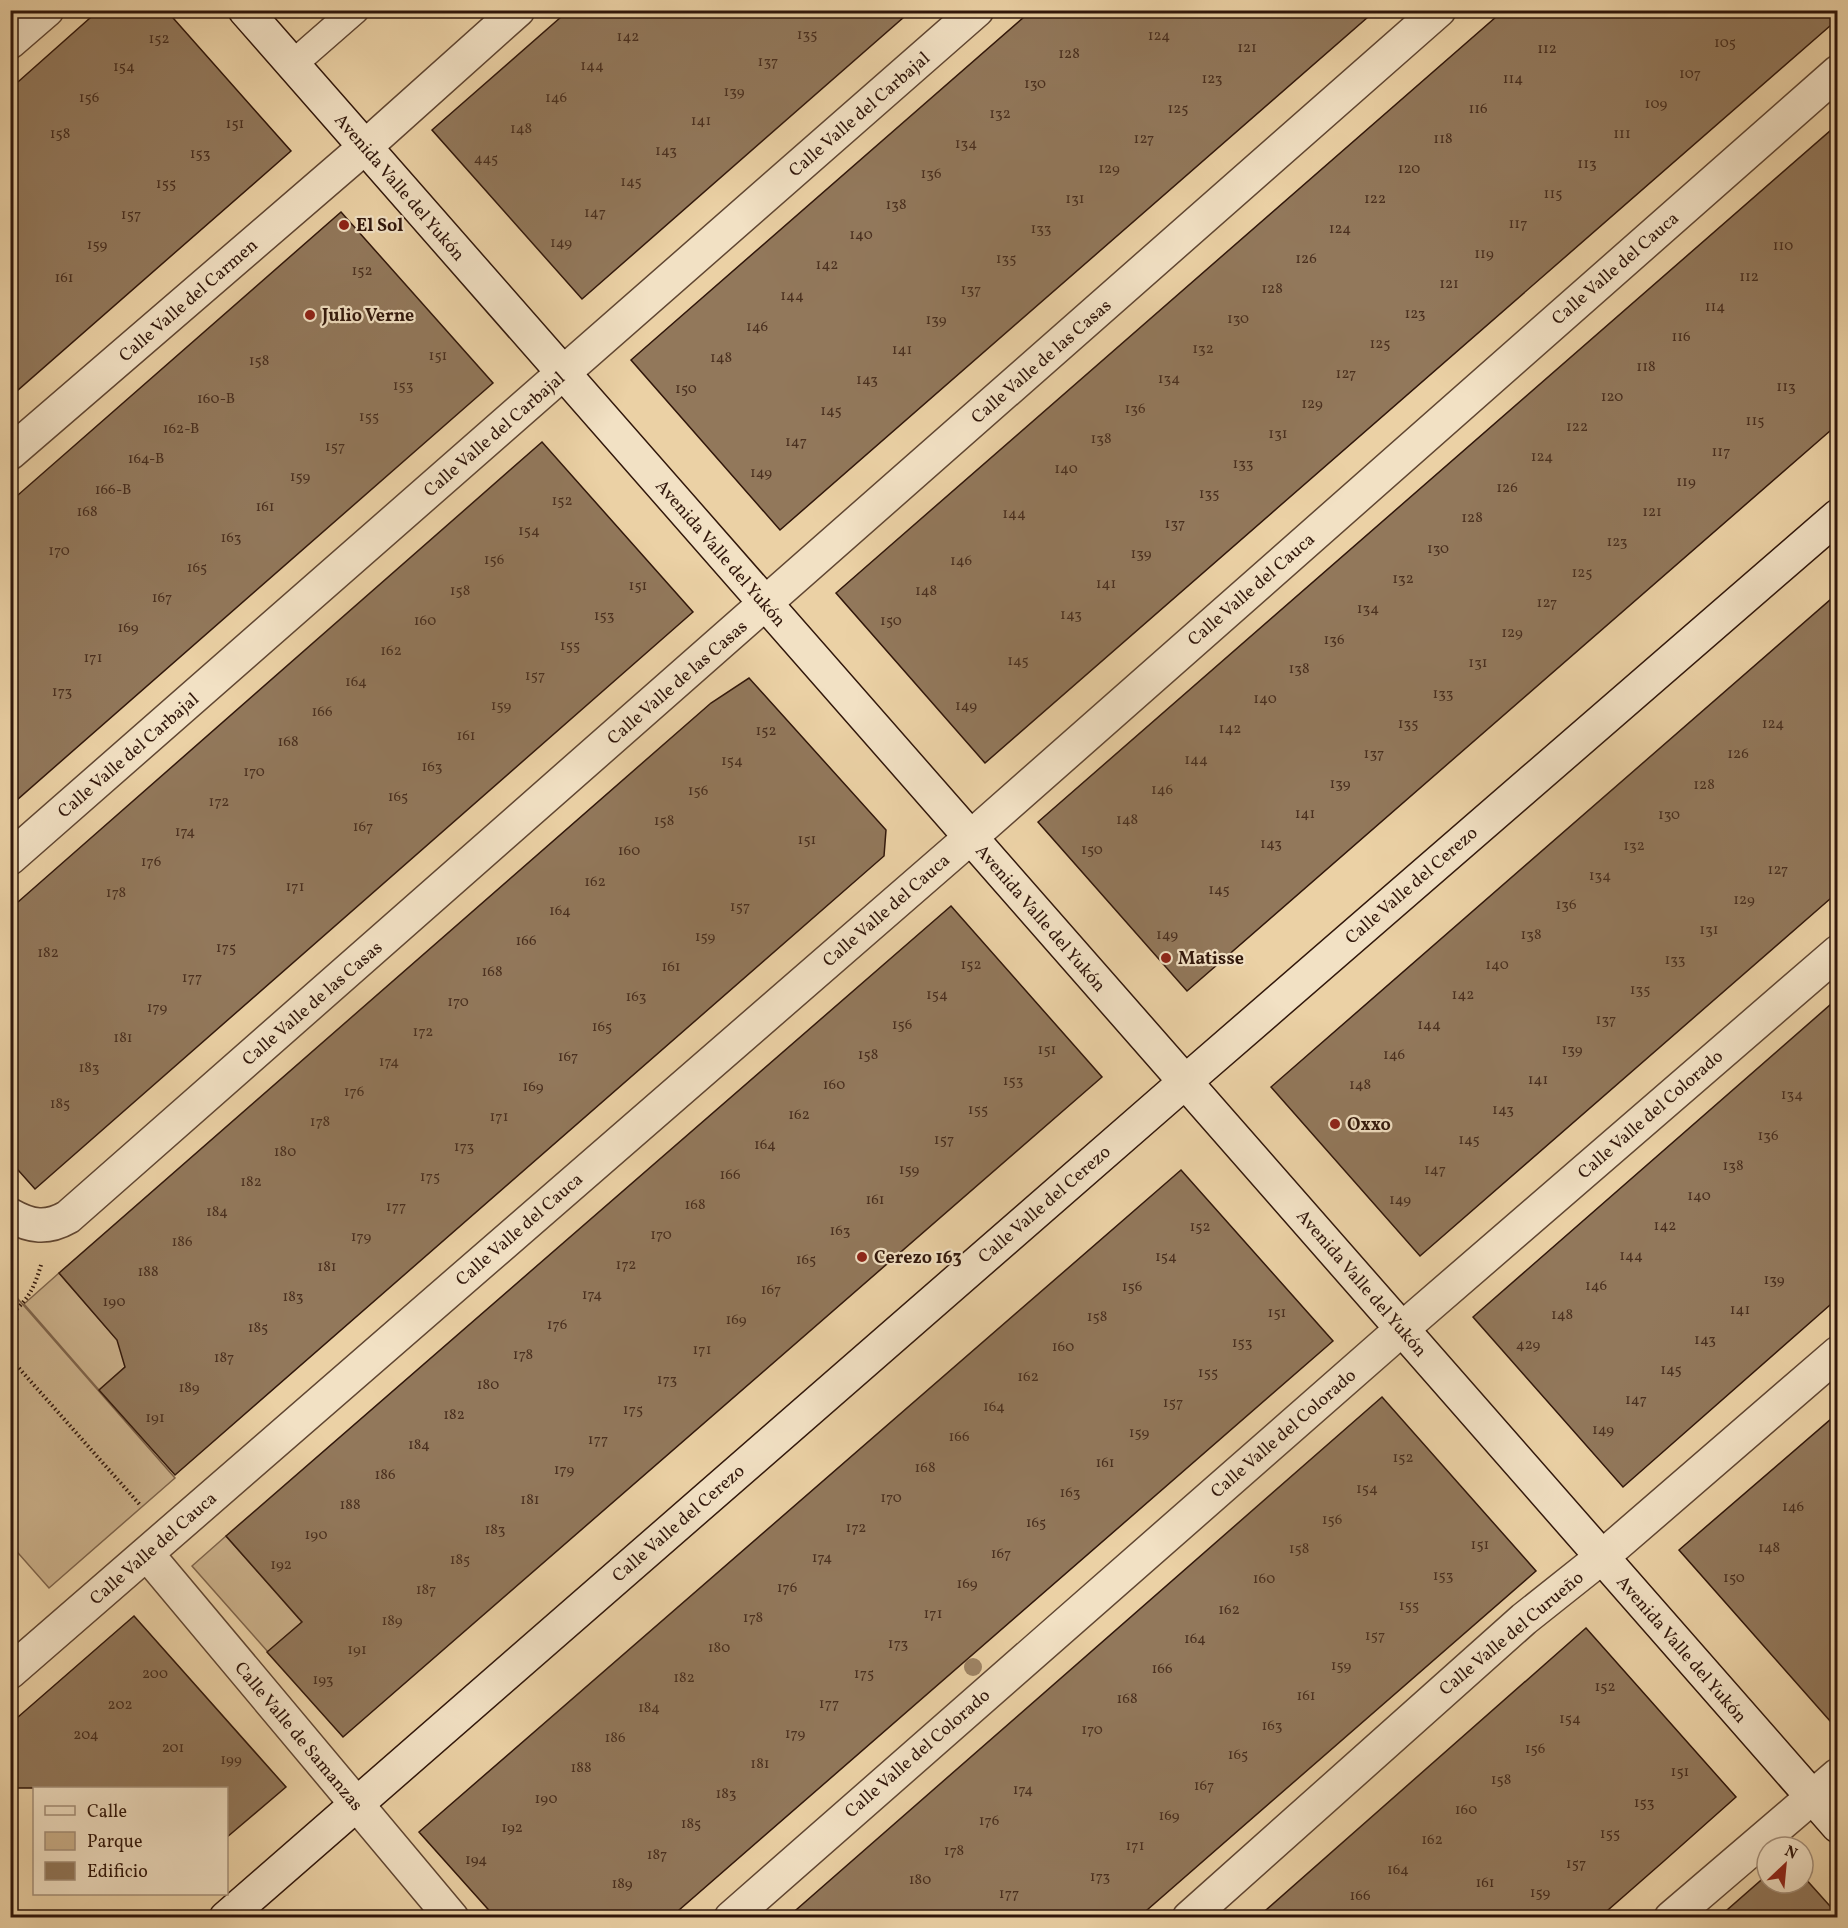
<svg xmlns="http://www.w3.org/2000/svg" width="1848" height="1928" viewBox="0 0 1848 1928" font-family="Vollkorn,serif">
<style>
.green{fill:#cbb18b;stroke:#7e644b;stroke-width:1.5}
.building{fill:#92785b;stroke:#31170b;stroke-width:1.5}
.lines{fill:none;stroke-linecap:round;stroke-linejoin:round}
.lane-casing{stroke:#604632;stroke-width:30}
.street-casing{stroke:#604632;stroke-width:36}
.secondary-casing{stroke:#31170b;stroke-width:36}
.path{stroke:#31170b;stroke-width:4;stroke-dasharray:1.5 3;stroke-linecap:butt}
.lane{stroke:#f2e1c4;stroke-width:27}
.street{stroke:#f2e1c4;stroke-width:33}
.secondary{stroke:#f2e1c4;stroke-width:33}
.tree{fill:#9e8465}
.poi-dot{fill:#8f2418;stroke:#f2e1c4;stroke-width:2}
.labels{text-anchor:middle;stroke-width:4.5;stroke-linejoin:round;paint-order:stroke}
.number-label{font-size:15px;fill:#492f1f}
.street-label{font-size:18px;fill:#31170b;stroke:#f2e1c4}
.poi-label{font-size:18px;font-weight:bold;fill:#31170b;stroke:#f2e1c4;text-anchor:start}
</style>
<rect width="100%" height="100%" fill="#ebd1a5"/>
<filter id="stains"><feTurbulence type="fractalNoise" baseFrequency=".00333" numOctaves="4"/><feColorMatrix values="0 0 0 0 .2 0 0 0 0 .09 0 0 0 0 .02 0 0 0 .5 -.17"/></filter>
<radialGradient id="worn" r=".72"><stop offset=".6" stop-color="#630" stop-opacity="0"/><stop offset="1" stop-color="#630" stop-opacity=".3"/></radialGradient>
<path class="green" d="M59,1273L134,1359L99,1390L24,1304Z
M11,1291L175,1478L49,1588L11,1545Z
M226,1536L302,1622L268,1652L192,1566Z"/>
<path class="building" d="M99,10H166L291,151L10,397V89Z
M569,10H912L582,299L432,130Z
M1032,10H1376L780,530L631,360Z
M1504,10H1838V19L985,763L836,593Z
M1838,124V424L1187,991L1038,822Z
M341,212L493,383L10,806V502Z
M542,442L693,612L35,1189L10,1161V909Z
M1838,593V892L1420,1256L1271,1087Z
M749,678L886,830L884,856L175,1475L99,1390L125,1367L117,1340L59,1273L711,703Z
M951,906L1102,1077L343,1737L267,1652L302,1622L226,1536Z
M1838,998V1298L1623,1487L1473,1317Z
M1181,1170L1333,1341L671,1917H495L419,1832Z
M1382,1397L1536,1571L1139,1917H788Z
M1838,1413V1730L1679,1550Z
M134,1616L286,1787L226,1838V1788H10V1724Z
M1586,1628L1736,1797L1664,1861L1600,1917H1258Z
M1767,1875V1883H1803V1876L1838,1915V1917H1719Z"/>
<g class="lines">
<defs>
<path id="lane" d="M292,65L355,10"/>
<path id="street" d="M10,42L47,10
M10,453L365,147L518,10
M10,858L977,10
M10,1215C31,1227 47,1229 68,1217L1439,10
M147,1554L452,1918
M10,1672L971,837L1838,72
M731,1918L1402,1329L1838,952
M1189,1918L1524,1619L1602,1557L1838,1353
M1671,1918L1838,1775"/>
<path id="secondary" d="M245,10L1838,1826
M226,1918L1185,1082L1838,516"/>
</defs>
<use href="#lane" class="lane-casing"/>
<use href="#street" class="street-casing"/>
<use href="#secondary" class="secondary-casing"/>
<path class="path" d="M10,1315C29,1299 34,1288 41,1265
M10,1358L141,1506"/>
<use href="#lane" class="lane"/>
<use href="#street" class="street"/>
<use href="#secondary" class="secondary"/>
</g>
<circle class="tree" cx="973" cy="1667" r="9"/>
<g class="poi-dot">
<circle cx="344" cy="225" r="6"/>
<circle cx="310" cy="315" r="6"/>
<circle cx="1166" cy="958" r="6"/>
<circle cx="1335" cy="1124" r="6"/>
<circle cx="862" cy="1257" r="6"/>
</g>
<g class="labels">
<g class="number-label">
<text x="807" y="39">135</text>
<text x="1159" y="40">124</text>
<text x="628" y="41">142</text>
<text x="159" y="43">152</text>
<text x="1725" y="47">105</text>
<text x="1247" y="52">121</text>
<text x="1547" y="53">112</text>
<text x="1069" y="58">128</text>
<text x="768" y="66">137</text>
<text x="592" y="70">144</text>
<text x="124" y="71">154</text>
<text x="1690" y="78">107</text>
<text x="1212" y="83">123</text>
<text x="1513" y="83">114</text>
<text x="1035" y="88">130</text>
<text x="734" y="96">139</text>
<text x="89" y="102">156</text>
<text x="556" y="102">146</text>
<text x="1656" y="108">109</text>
<text x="1178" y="113">125</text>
<text x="1478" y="113">116</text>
<text x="1000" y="118">132</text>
<text x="701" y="125">141</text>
<text x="235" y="128">151</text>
<text x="521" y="133">148</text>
<text x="60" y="138">158</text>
<text x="1622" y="138">111</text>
<text x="1144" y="143">127</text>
<text x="1443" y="143">118</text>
<text x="966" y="148">134</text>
<text x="666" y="155">143</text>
<text x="200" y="158">153</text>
<text x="486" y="163">445</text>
<text x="1587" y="168">113</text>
<text x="1109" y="173">129</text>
<text x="1409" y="173">120</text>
<text x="931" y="178">136</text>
<text x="631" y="186">145</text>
<text x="166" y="188">155</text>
<text x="1553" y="198">115</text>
<text x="1075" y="203">131</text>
<text x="1375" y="203">122</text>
<text x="896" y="209">138</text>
<text x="595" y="217">147</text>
<text x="131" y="219">157</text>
<text x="1518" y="228">117</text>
<text x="1041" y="233">133</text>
<text x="1340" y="233">124</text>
<text x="861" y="239">140</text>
<text x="561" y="247">149</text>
<text x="97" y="249">159</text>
<text x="1783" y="250">110</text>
<text x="1484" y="258">119</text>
<text x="1006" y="263">135</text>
<text x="1306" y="263">126</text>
<text x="827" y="269">142</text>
<text x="362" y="275">152</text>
<text x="1749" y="281">112</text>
<text x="64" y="282">161</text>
<text x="1449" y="288">121</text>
<text x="1272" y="293">128</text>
<text x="971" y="294">137</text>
<text x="792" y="300">144</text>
<text x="1715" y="311">114</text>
<text x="1415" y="318">123</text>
<text x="1238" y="323">130</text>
<text x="936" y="324">139</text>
<text x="757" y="331">146</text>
<text x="1681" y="341">116</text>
<text x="1380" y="348">125</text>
<text x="1203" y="353">132</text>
<text x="902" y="354">141</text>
<text x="438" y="360">151</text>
<text x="721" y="362">148</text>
<text x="259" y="365">158</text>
<text x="1646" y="371">118</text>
<text x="1346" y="378">127</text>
<text x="1169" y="383">134</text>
<text x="867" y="384">143</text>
<text x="403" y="390">153</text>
<text x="1786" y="391">113</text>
<text x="686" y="393">150</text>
<text x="1612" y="401">120</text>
<text x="216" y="403">160-B</text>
<text x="1312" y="408">129</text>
<text x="1135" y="413">136</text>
<text x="831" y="415">145</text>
<text x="369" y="421">155</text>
<text x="1755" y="425">115</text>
<text x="1577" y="431">122</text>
<text x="181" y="433">162-B</text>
<text x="1278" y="438">131</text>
<text x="1101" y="443">138</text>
<text x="796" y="446">147</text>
<text x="335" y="451">157</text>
<text x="1721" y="456">117</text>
<text x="1542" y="461">124</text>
<text x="146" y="463">164-B</text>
<text x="1243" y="468">133</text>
<text x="1066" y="473">140</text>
<text x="761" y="477">149</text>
<text x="300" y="481">159</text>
<text x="1686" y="486">119</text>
<text x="1507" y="492">126</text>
<text x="113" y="494">166-B</text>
<text x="1209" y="498">135</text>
<text x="562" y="505">152</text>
<text x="265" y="511">161</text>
<text x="87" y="516">168</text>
<text x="1652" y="516">121</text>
<text x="1014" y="518">144</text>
<text x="1472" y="522">128</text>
<text x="1175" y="528">137</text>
<text x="529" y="535">154</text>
<text x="231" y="542">163</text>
<text x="1617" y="546">123</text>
<text x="1438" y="553">130</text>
<text x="59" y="555">170</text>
<text x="1141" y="558">139</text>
<text x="494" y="564">156</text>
<text x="961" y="565">146</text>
<text x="197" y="572">165</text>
<text x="1582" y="577">125</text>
<text x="1403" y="583">132</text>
<text x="1106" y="588">141</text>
<text x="638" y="590">151</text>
<text x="460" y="595">158</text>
<text x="926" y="595">148</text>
<text x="162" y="602">167</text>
<text x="1547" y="607">127</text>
<text x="1368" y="613">134</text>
<text x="1071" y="619">143</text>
<text x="604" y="620">153</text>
<text x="425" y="625">160</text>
<text x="891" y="625">150</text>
<text x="128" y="632">169</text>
<text x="1512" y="637">129</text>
<text x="1334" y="644">136</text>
<text x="570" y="650">155</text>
<text x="391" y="655">162</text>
<text x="93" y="662">171</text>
<text x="1018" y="665">145</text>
<text x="1478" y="667">131</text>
<text x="1299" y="673">138</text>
<text x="535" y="680">157</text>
<text x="356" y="686">164</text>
<text x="62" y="696">173</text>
<text x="1443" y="698">133</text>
<text x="1265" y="703">140</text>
<text x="501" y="710">159</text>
<text x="966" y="710">149</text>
<text x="322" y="716">166</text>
<text x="1408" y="728">135</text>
<text x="1773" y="728">124</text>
<text x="1230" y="733">142</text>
<text x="766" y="735">152</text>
<text x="466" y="740">161</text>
<text x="288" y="746">168</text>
<text x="1374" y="758">137</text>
<text x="1738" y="758">126</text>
<text x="1196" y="764">144</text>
<text x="732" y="765">154</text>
<text x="432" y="771">163</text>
<text x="254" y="776">170</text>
<text x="1340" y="788">139</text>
<text x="1704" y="789">128</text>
<text x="1162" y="794">146</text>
<text x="698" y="795">156</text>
<text x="398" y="801">165</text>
<text x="219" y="806">172</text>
<text x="1305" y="818">141</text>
<text x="1669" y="819">130</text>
<text x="1127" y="824">148</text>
<text x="664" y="825">158</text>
<text x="363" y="831">167</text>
<text x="185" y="836">174</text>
<text x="807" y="844">151</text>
<text x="1271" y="848">143</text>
<text x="1634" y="850">132</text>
<text x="1092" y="854">150</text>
<text x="629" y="855">160</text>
<text x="151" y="866">176</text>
<text x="1778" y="874">127</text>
<text x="1600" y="880">134</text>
<text x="595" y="886">162</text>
<text x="295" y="891">171</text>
<text x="1219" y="894">145</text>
<text x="116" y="897">178</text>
<text x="1744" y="904">129</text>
<text x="1566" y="909">136</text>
<text x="740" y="911">157</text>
<text x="560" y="915">164</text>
<text x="1709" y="934">131</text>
<text x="1167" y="939">149</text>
<text x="1531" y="939">138</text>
<text x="705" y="941">159</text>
<text x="526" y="945">166</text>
<text x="226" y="952">175</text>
<text x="48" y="957">182</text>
<text x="1675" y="964">133</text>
<text x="971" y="969">152</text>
<text x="1497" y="969">140</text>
<text x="671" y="971">161</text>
<text x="492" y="976">168</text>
<text x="192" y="982">177</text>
<text x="1640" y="994">135</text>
<text x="937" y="999">154</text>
<text x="1463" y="999">142</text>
<text x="636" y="1001">163</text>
<text x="458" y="1006">170</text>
<text x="157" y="1012">179</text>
<text x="1606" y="1024">137</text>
<text x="902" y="1029">156</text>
<text x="1429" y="1029">144</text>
<text x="602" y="1031">165</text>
<text x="423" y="1036">172</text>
<text x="123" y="1042">181</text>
<text x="1047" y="1054">151</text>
<text x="1572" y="1054">139</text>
<text x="868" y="1059">158</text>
<text x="1394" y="1059">146</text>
<text x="568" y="1061">167</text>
<text x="389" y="1066">174</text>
<text x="89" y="1072">183</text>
<text x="1538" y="1084">141</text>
<text x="1013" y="1085">153</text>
<text x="834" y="1089">160</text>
<text x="1360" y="1089">148</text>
<text x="533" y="1091">169</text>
<text x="354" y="1096">176</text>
<text x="1792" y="1099">134</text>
<text x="60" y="1108">185</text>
<text x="978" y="1114">155</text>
<text x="1503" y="1114">143</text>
<text x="799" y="1119">162</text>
<text x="499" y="1121">171</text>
<text x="320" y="1126">178</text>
<text x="1768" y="1140">136</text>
<text x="944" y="1144">157</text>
<text x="1469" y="1144">145</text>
<text x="765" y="1149">164</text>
<text x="464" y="1151">173</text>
<text x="285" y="1156">180</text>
<text x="1733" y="1170">138</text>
<text x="909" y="1174">159</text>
<text x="1435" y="1174">147</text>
<text x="730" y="1179">166</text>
<text x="430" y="1181">175</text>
<text x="251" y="1186">182</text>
<text x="1699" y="1200">140</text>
<text x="875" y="1204">161</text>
<text x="1400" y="1204">149</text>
<text x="695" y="1209">168</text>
<text x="396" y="1211">177</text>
<text x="217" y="1216">184</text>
<text x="1665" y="1230">142</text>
<text x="1200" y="1231">152</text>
<text x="840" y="1235">163</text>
<text x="661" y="1239">170</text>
<text x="361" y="1241">179</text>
<text x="182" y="1246">186</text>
<text x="1631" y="1260">144</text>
<text x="1166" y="1261">154</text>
<text x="806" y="1264">165</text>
<text x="626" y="1269">172</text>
<text x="327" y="1271">181</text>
<text x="148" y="1276">188</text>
<text x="1774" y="1284">139</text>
<text x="1596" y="1290">146</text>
<text x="1132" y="1291">156</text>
<text x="771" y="1294">167</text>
<text x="592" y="1299">174</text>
<text x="293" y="1301">183</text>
<text x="114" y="1306">190</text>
<text x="1740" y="1314">141</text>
<text x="1277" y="1317">151</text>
<text x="1562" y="1319">148</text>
<text x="1097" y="1321">158</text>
<text x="736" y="1324">169</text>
<text x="557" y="1329">176</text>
<text x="258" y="1332">185</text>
<text x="1705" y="1344">143</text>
<text x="1242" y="1347">153</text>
<text x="1528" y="1349">429</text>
<text x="1063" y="1351">160</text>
<text x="702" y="1354">171</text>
<text x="523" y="1359">178</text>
<text x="224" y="1362">187</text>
<text x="1671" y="1374">145</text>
<text x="1208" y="1377">155</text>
<text x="1028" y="1381">162</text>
<text x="667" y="1384">173</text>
<text x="488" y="1389">180</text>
<text x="189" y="1392">189</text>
<text x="1636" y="1404">147</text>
<text x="1173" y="1407">157</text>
<text x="994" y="1411">164</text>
<text x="633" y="1414">175</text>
<text x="454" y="1419">182</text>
<text x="155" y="1422">191</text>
<text x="1603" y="1434">149</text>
<text x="1139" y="1437">159</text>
<text x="959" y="1441">166</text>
<text x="598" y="1444">177</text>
<text x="419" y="1449">184</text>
<text x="1403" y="1462">152</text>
<text x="1105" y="1467">161</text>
<text x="925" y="1472">168</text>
<text x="564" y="1474">179</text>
<text x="385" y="1479">186</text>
<text x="1367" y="1493">154</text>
<text x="1070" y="1497">163</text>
<text x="891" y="1502">170</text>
<text x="530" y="1504">181</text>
<text x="350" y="1509">188</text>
<text x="1793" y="1511">146</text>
<text x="1332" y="1524">156</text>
<text x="1036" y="1527">165</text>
<text x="856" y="1532">172</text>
<text x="495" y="1534">183</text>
<text x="316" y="1539">190</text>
<text x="1480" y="1549">151</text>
<text x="1769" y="1552">148</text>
<text x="1299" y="1553">158</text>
<text x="1001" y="1558">167</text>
<text x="822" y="1562">174</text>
<text x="460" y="1564">185</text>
<text x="281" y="1569">192</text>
<text x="1443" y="1580">153</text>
<text x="1734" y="1582">150</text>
<text x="1264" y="1583">160</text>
<text x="967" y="1588">169</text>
<text x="787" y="1592">176</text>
<text x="426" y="1594">187</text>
<text x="1409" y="1610">155</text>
<text x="1229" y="1614">162</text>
<text x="933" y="1618">171</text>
<text x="753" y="1622">178</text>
<text x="392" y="1625">189</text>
<text x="1375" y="1640">157</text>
<text x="1195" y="1643">164</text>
<text x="898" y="1648">173</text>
<text x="719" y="1652">180</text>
<text x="357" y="1654">191</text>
<text x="1341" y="1670">159</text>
<text x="1162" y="1673">166</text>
<text x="155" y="1678">200</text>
<text x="864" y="1678">175</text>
<text x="684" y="1682">182</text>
<text x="323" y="1684">193</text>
<text x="1605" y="1691">152</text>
<text x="1306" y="1700">161</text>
<text x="1127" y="1703">168</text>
<text x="829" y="1708">177</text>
<text x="120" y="1709">202</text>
<text x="649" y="1712">184</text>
<text x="1570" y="1723">154</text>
<text x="1272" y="1730">163</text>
<text x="1092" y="1734">170</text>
<text x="795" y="1738">179</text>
<text x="86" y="1739">204</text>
<text x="615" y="1742">186</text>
<text x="173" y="1752">201</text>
<text x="1535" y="1753">156</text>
<text x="1238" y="1759">165</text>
<text x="231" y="1764">199</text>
<text x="760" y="1768">181</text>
<text x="581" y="1772">188</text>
<text x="1680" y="1776">151</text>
<text x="1501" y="1784">158</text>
<text x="1204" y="1790">167</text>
<text x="1023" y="1794">174</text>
<text x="726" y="1798">183</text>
<text x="546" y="1803">190</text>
<text x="1644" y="1807">153</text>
<text x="1466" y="1814">160</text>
<text x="1169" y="1820">169</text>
<text x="989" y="1825">176</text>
<text x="691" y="1828">185</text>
<text x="512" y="1832">192</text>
<text x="1610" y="1838">155</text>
<text x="1432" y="1844">162</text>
<text x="1135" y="1850">171</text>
<text x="954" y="1855">178</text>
<text x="657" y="1859">187</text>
<text x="476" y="1864">194</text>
<text x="1576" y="1868">157</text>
<text x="1398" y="1874">164</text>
<text x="1100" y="1881">173</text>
<text x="920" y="1884">180</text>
<text x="1485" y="1887">161</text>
<text x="622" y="1888">189</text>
<text x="1540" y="1897">159</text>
<text x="1009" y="1898">177</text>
<text x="1360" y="1900">166</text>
</g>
<g class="street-label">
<text transform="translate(859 114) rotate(-41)" y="6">Calle Valle del Carbajal</text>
<text transform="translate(400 187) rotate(49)" y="6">Avenida Valle del Yukón</text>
<text transform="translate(1615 268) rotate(-41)" y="6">Calle Valle del Cauca</text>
<text transform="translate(188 300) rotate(-41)" y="6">Calle Valle del Carmen</text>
<text transform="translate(1041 361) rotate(-41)" y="6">Calle Valle de las Casas</text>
<text transform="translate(494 434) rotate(-41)" y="6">Calle Valle del Carbajal</text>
<text transform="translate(721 553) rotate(49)" y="6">Avenida Valle del Yukón</text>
<text transform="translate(1251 589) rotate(-41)" y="6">Calle Valle del Cauca</text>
<text transform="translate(677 682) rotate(-41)" y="6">Calle Valle de las Casas</text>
<text transform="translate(128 755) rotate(-41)" y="6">Calle Valle del Carbajal</text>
<text transform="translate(1411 885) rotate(-41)" y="6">Calle Valle del Cerezo</text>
<text transform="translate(886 910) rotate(-41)" y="6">Calle Valle del Cauca</text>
<text transform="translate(1041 918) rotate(49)" y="6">Avenida Valle del Yukón</text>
<text transform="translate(312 1003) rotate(-41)" y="6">Calle Valle de las Casas</text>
<text transform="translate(1650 1114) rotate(-41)" y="6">Calle Valle del Colorado</text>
<text transform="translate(1044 1204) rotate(-41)" y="6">Calle Valle del Cerezo</text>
<text transform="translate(519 1229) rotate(-41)" y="6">Calle Valle del Cauca</text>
<text transform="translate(1362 1283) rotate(49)" y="6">Avenida Valle del Yukón</text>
<text transform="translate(1283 1433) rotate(-41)" y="6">Calle Valle del Colorado</text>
<text transform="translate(678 1523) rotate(-41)" y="6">Calle Valle del Cerezo</text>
<text transform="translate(153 1548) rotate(-41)" y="6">Calle Valle del Cauca</text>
<text transform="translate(1511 1633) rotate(-40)" y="6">Calle Valle del Curueño</text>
<text transform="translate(1682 1649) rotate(49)" y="6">Avenida Valle del Yukón</text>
<text transform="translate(299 1736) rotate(50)" y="6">Calle Valle de Samanzas</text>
<text transform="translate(917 1753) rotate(-41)" y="6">Calle Valle del Colorado</text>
</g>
<g class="poi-label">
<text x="356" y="231">El Sol</text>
<text x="322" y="321">Julio Verne</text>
<text x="1178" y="964">Matisse</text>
<text x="1347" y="1130">Oxxo</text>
<text x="874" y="1263">Cerezo 163</text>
</g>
</g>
<rect width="1848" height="1928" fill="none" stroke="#ebd1a5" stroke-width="36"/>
<rect x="12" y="12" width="1824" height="1904" fill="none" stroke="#31170b" stroke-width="3"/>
<rect x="18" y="18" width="1812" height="1892" fill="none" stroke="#31170b" stroke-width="1.5"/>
<rect x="33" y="1787" width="195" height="108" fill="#f2e1c4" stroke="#a5907a" stroke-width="1.5"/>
<rect x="45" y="1806" width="30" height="9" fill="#f2e1c4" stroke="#a5907a" stroke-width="1.5"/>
<text x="87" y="1817" font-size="18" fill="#31170b">Calle</text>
<rect x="45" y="1832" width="30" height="18" fill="#cbb18b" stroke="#a5907a" stroke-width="1.5"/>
<text x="87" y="1847" font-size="18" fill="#31170b">Parque</text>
<rect x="45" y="1862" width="30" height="18" fill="#92785b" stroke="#a5907a" stroke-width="1.5"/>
<text x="87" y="1877" font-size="18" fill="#31170b">Edificio</text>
<g transform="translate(1785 1865) rotate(26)"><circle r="28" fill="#f2e1c4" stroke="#a5907a" stroke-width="1.5"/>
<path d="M0-4.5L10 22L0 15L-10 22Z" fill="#8f2418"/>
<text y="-9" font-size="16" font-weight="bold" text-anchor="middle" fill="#31170b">N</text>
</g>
<rect width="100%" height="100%" filter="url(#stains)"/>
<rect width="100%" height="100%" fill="url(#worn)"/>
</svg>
